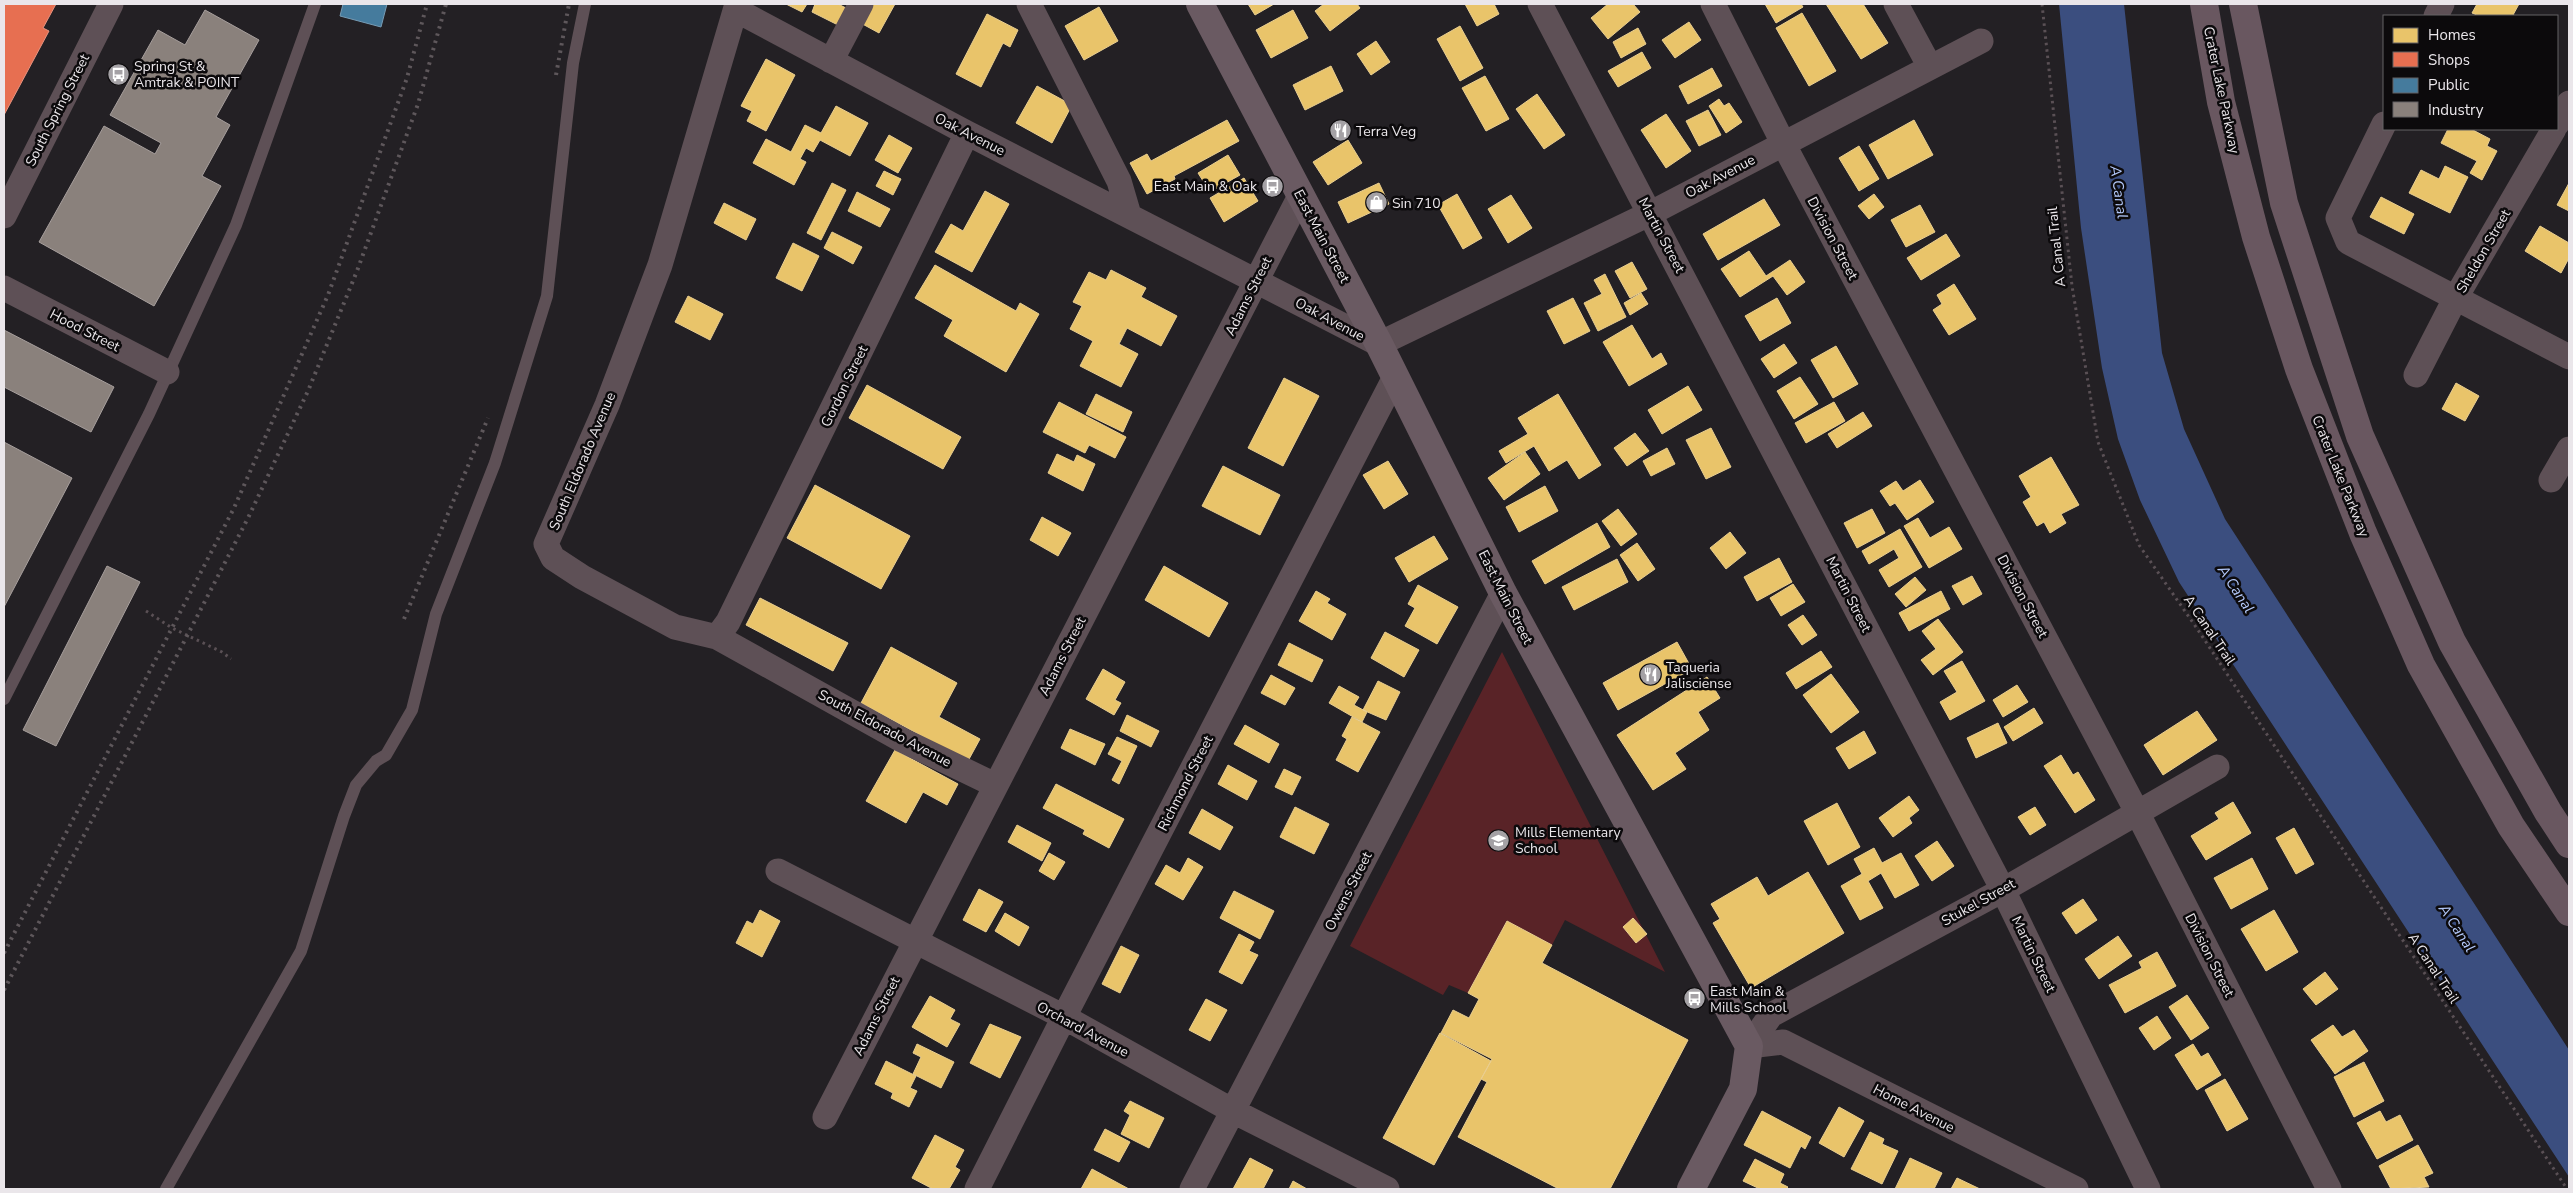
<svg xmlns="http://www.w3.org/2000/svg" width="2573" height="1193" viewBox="0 0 2573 1193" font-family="'Nunito Sans',sans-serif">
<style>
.park{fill:#592327}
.water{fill:#3b4e7f}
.homes{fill:#e9c46a;stroke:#e9ce90}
.shops{fill:#e76f51;stroke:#e8937f}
.public{fill:#457b9d;stroke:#769bb4}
.industry{fill:#8a817c;stroke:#a79f9d}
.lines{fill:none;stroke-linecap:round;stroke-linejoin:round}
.path{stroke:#5a5055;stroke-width:3;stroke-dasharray:2.5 4;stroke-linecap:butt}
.lane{stroke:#5e5056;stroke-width:12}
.street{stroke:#5e5056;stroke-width:25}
.secondary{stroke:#6a5a62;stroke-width:28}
.primary{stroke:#695760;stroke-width:28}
.rail{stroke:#5e575b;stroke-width:4;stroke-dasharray:2.5 5;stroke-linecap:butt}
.labels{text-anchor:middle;stroke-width:5;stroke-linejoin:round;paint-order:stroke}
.poi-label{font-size:14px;fill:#eae6ea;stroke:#0c0a0c;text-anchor:start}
.street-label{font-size:14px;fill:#eae6ea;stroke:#0c0a0c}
.water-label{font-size:15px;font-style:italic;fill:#b2c7f8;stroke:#0c0a0c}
</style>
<rect width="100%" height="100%" fill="#232024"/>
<path class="park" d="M1502,652L1665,972L1565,920L1552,945L1507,921L1468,993L1449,985L1443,995L1350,946Z"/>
<path class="water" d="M2059,4H2124L2162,353L2184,429L2225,519L2569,1050V1177L2179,582L2140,500L2118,439L2102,368L2081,228Z"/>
<path class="homes" d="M786,4H807L802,12Z
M815,4H838L846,8L838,25L812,12Z
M867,4H895L879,33L857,21Z
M1248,4H1274L1255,15Z
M1324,4H1357L1360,8L1330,31L1315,11Z
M1465,4H1494L1499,14L1477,26Z
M1608,4H1633L1640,12L1608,39L1591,18Z
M1765,4H1801L1803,7L1776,23Z
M1826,4H1863L1888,43L1861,59Z
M2477,4H2519L2513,15L2517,16H2479L2472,13Z
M1099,7L1118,41L1084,60L1065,26Z
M1293,10L1308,38L1271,58L1256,30Z
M1802,13L1836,71L1809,86L1776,28Z
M987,14L1018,30L1010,47L1003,43L981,87L956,74Z
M1689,22L1701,40L1675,58L1662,40Z
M1460,26L1483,68L1460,81L1437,39Z
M1638,28L1646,44L1621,58L1613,42Z
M1376,41L1390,62L1371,75L1357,54Z
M1642,52L1651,68L1618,87L1608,71Z
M766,59L795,75L766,131L747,121L752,111L741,106Z
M1331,66L1343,91L1305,110L1293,85Z
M1712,68L1722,86L1688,104L1679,86Z
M1485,76L1509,119L1486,131L1462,88Z
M1037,86L1072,105L1052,143L1016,123Z
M1537,94L1565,135L1544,149L1516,109Z
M1719,99L1724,106L1729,103L1742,122L1726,133L1709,106Z
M836,106L868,123L850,156L820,140L813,152L806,148L800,159L806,162L794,185L753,163L766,139L791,152L805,125L821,133Z
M1708,110L1721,135L1699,146L1686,121Z
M1666,114L1691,151L1666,168L1641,130Z
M1227,120L1239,141L1174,176L1175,179L1147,194L1130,163L1147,154L1151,161Z
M1914,120L1933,155L1888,179L1869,145Z
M2448,129H2471L2490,139L2487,146L2497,151L2482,180L2470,173L2477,161L2441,143Z
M889,135L912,148L898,173L875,160Z
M1348,140L1362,163L1328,185L1313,162Z
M1859,146L1879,179L1859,191L1839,158Z
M1228,155L1240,175L1210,192L1198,173Z
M2445,166L2468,177L2450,213L2409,193L2421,170L2439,179Z
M884,171L901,179L893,195L876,186Z
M1244,178L1258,201L1224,222L1210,198Z
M832,183L846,190L821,240L807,233Z
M1379,183L1389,204L1348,223L1338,202Z
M2569,183V211L2557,205Z
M985,191L1009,204L972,272L935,252L951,224L963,231Z
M857,192L890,209L880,227L848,211Z
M1457,194L1482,238L1463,249L1438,205Z
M1874,194L1884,207L1869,219L1858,206Z
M1511,195L1532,228L1508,243L1488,209Z
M2381,197L2414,214L2404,234L2370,217Z
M1764,199L1780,225L1718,260L1703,234Z
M724,203L756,219L746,240L714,223Z
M1920,205L1935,232L1906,247L1891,220Z
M2540,226L2569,243V258L2561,273L2525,251Z
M832,232L862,247L853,264L824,248Z
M1946,234L1960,256L1921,280L1907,258Z
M793,243L819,256L802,291L776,278Z
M1749,251L1766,276L1790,260L1805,282L1787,295L1773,276L1740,297L1721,269Z
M1632,262L1647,289L1630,298L1615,271Z
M935,265L1016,311L1020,303L1039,314L1006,372L944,336L953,320L915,298Z
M1111,270L1146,288L1141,297L1177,316L1161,346L1127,328L1119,344L1138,354L1121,387L1080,366L1093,341L1070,329L1082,306L1073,302L1089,272L1106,280Z
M1605,274L1626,317L1598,331L1584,303L1602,294L1594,280Z
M1954,284L1976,319L1949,335L1933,310L1942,304L1937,295Z
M1641,293L1648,304L1630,315L1624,303Z
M688,296L723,314L710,340L675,322Z
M1573,298L1590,331L1564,344L1547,311Z
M1777,298L1791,323L1760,341L1745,316Z
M1632,325L1652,359L1661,353L1667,364L1629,386L1603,342Z
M1784,344L1797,363L1774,378L1761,359Z
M1836,346L1858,384L1833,398L1811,360Z
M1800,377L1818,404L1794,419L1777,391Z
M1284,378L1319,396L1283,466L1248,448Z
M2456,383L2479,396L2465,421L2442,409Z
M867,385L961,437L943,469L849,418Z
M1688,386L1702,410L1662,434L1648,410Z
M1096,394L1132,412L1123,432L1086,414Z
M1558,394L1601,465L1579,479L1567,460L1549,471L1534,446L1506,463L1499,451L1528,434L1518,418Z
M1059,402L1126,437L1115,458L1089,445L1085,453L1043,432Z
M1834,402L1845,421L1806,443L1795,423Z
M1863,412L1872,426L1837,448L1828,434Z
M1711,428L1731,467L1706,479L1686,440Z
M1635,433L1649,451L1627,466L1614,448Z
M1667,448L1675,464L1651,476L1643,461Z
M1525,452L1540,474L1504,500L1488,478Z
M1057,454L1074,462L1077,455L1095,464L1083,491L1048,473Z
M2051,457L2079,505L2061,514L2066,523L2050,533L2044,522L2037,526L2023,502L2031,497L2019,476Z
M1388,461L1408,494L1384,509L1363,475Z
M1223,466L1280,495L1260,535L1202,506Z
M1920,480L1934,502L1907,520L1895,503L1890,506L1880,491L1896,481L1903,491Z
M815,485L910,536L881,589L787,538Z
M1545,486L1558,511L1519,532L1506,507Z
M1618,509L1637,534L1621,546L1602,521Z
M1872,509L1885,533L1857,548L1844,523Z
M1042,517L1071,533L1058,556L1030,540Z
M1918,518L1930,538L1949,527L1962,549L1929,568L1904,526Z
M1597,523L1610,547L1545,584L1532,561Z
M1900,529L1922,567L1889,587L1879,570L1899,558L1894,549L1869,564L1862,551Z
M1730,532L1746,553L1726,569L1710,548Z
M1434,536L1448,559L1409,582L1395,558Z
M1637,543L1655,569L1638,581L1620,555Z
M1779,558L1792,582L1757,601L1744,577Z
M1617,559L1628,582L1574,610L1562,587Z
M1164,566L1228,603L1209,637L1145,600Z
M1972,576L1982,594L1963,605L1952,586Z
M1915,577L1926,590L1906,607L1895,594Z
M1793,584L1805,602L1781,616L1770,598Z
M1418,585L1458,607L1437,644L1405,626L1415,608L1408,604Z
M1316,591L1330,599L1327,603L1346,614L1332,640L1299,621Z
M1941,591L1950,609L1909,631L1899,613Z
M760,598L848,643L833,671L746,625Z
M1803,615L1817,635L1802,645L1788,625Z
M1938,619L1963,652L1933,675L1921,660L1936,649L1922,631Z
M1385,632L1419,650L1404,677L1371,658Z
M1677,642L1692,669L1618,710L1603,683Z
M1289,643L1323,660L1312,682L1278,665Z
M891,647L957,683L939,717L980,739L968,761L861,703Z
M1821,651L1832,667L1796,689L1786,673Z
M1962,661L1985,701L1950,720L1940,702L1957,692L1944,671Z
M1103,669L1125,682L1115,700L1121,703L1114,715L1086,699Z
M1831,674L1859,712L1831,733L1803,695Z
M1271,675L1295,688L1285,705L1261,693Z
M1707,677L1720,698L1698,712L1709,730L1675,753L1686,769L1653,790L1617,735Z
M1378,681L1400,692L1386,720L1363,710Z
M2017,685L2028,702L2003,717L1993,700Z
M1339,686L1359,697L1354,705L1367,712L1362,722L1329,703Z
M2034,708L2043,723L2013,741L2004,727Z
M2197,711L2217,740L2163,775L2144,745Z
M1127,715L1159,731L1151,747L1120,731Z
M1352,717L1380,732L1358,772L1336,760L1347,739L1342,736Z
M1998,723L2007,743L1976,758L1967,738Z
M1245,725L1279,744L1269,763L1234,744Z
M1070,729L1105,744L1095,765L1061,748Z
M1864,731L1876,753L1849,769L1836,748Z
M1117,737L1137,746L1119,784L1112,780L1122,761L1108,754Z
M895,750L958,784L947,805L923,792L906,823L866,801Z
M2061,755L2073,775L2078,772L2095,800L2075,813L2044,766Z
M1228,765L1257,781L1247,800L1218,784Z
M1284,769L1301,777L1292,795L1275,787Z
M1056,784L1124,819L1109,848L1083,834L1085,830L1043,808Z
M1909,796L1919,810L1909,818L1912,823L1893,837L1879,818Z
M2233,802L2251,833L2206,860L2191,836L2219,819L2215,813Z
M1837,803L1860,847L1828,865L1804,821Z
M1295,807L1329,824L1314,854L1280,837Z
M2035,807L2046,825L2030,835L2018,817Z
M1202,809L1233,827L1220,850L1189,833Z
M1017,825L1051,843L1042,861L1008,842Z
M2294,828L2314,864L2296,874L2276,838Z
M1937,841L1954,866L1932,881L1915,856Z
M1874,848L1882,863L1901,853L1919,885L1895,898L1881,873L1868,881L1883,908L1860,920L1841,886L1862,874L1854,859Z
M1049,853L1065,862L1054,880L1039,871Z
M1188,858L1203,867L1183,900L1155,884L1166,865L1180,873Z
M2252,858L2268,889L2231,909L2214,878Z
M1808,872L1844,933L1751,988L1713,923L1720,919L1711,904L1757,877L1768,896Z
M979,889L1003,902L986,932L963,920Z
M1234,891L1274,911L1260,939L1220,918Z
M2083,899L2097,920L2076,934L2062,913Z
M760,910L780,921L762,957L736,943L747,921L753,924Z
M2274,910L2298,952L2266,971L2241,929Z
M1005,913L1029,927L1019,946L995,931Z
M1633,918L1647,934L1636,943L1623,927Z
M1507,921L1552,945L1542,963L1688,1040L1610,1189H1559L1458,1137L1487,1082L1481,1079L1492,1059L1441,1033L1453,1010L1469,1018L1479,999L1468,993Z
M1239,934L1254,942L1249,951L1258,955L1242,984L1219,972Z
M2118,936L2132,956L2099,979L2085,959Z
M1121,946L1139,955L1120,993L1102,984Z
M2157,952L2176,986L2125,1013L2109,985L2142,968L2139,962Z
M2325,972L2338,989L2316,1005L2303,989Z
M2187,995L2209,1028L2191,1040L2169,1007Z
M930,996L955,1010L950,1019L960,1024L947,1047L912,1027Z
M1206,999L1227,1010L1210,1041L1189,1030Z
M2157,1016L2171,1038L2154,1050L2139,1028Z
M990,1024L1021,1037L1000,1078L970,1063Z
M2333,1025L2342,1037L2354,1030L2368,1051L2335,1074L2311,1040Z
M1440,1033L1491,1061L1434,1165L1383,1138Z
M917,1044L954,1062L941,1088L913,1074L921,1057L913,1053Z
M2193,1044L2201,1057L2208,1053L2221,1075L2197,1090L2175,1055Z
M886,1061L916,1076L910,1088L917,1091L909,1107L891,1098L893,1093L875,1084Z
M2364,1062L2384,1101L2354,1117L2334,1077Z
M2225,1079L2248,1119L2227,1131L2205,1090Z
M1130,1101L1164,1118L1149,1148L1121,1134L1130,1115L1124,1111Z
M1839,1107L1864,1121L1844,1157L1819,1143Z
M1762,1111L1811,1137L1805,1149L1801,1146L1790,1168L1744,1145Z
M2380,1111L2386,1122L2400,1115L2413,1140L2377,1159L2357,1123Z
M1105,1129L1130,1142L1119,1162L1094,1150Z
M1870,1132L1884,1139L1882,1144L1898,1151L1882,1184L1851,1169Z
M935,1135L964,1150L955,1167L960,1170L949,1189H933L912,1178Z
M2418,1145L2433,1173L2424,1177L2429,1187L2391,1189L2379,1166Z
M1250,1158L1273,1170L1263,1189H1233Z
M1910,1158L1942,1173L1934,1189H1895Z
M1755,1159L1784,1174L1780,1183L1788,1187L1786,1189H1760L1743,1181Z
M1092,1169L1129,1189H1081Z
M1957,1178L1980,1189H1951Z
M1293,1181L1307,1189H1289Z"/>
<path class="shops" d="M4,4H56L43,28L49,31L4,115Z"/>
<path class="public" d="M343,4H387L381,27L340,16Z"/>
<path class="industry" d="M205,10L259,40L216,117L230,125L202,176L221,186L154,306L39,242L104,126L155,154L161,143L110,115L158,30L185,45Z
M4,330L114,387L91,432L4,387Z
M4,442L72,478L4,607Z
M107,566L140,582L56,746L23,730Z"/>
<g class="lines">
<path class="path" d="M2042,4L2072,286L2098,442L2139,545L2198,630L2567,1189
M146,611L172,628L222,652L231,659"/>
<path class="lane" d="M4,699L149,414L236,225L315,4
M166,1189L301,951L344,816L356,785L376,761L386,755L412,710L436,614L495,463L547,296L573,63L585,4"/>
<path class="street" d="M737,4L660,265L607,405L546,544L553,558L582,577L675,627L717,637L902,740L995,785
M1029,4L1119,181L1129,215
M1540,4L2003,890L2148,1189
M1713,4L1783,143L2137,812L2329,1189
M1896,4L1930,67
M736,10L967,133L1379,344L1651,213L1981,41
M2436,16L2442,4
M831,61L861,4
M2384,124L2338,218L2348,242L2569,357
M2557,124L2569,103
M4,216L111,4
M4,288L167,372
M2416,375L2455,299L2554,129
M2551,480L2569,449
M717,637L728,622L967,133
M778,871L1064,1017L1233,1111L1387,1189
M1749,1046L1771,1015L2003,890L2217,767
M1749,1046L1783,1042L2076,1189
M825,1117L1300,196
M977,1189L1064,1017L1395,377
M1192,1189L1503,593"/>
<path class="secondary" d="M1200,4L1379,344L1503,593L1749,1046L1743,1089L1691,1189"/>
<path class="primary" d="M2204,4L2221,102L2256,237L2299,369L2363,533L2421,665L2511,826L2569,912
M2243,4L2284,203L2360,436L2452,642L2548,812L2569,844"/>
<path class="rail" d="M556,75L569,4
M404,619L488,418
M4,953L234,508L328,295L407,78L427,4
M4,990L249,516L308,391L357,271L418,104L446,4"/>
</g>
<defs>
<symbol id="bus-disc" viewBox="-11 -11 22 22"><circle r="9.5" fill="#a4a1a5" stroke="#0c0a0c"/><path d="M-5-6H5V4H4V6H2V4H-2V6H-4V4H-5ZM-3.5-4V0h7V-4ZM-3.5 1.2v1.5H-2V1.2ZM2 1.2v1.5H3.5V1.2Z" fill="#fff"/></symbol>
<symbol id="restaurant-disc" viewBox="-11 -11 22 22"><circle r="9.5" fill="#a4a1a5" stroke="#0c0a0c"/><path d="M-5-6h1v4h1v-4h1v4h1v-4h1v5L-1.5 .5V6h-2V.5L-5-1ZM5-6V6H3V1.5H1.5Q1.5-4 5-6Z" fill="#fff"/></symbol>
<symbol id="shop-disc" viewBox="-11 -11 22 22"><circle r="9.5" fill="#a4a1a5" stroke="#0c0a0c"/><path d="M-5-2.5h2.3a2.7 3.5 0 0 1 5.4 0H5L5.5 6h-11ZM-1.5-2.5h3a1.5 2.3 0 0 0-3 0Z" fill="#fff"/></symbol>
<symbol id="school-disc" viewBox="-11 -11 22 22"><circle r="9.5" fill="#a4a1a5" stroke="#0c0a0c"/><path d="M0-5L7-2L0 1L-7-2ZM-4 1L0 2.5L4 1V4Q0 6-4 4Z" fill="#fff"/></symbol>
</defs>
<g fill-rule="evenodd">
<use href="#bus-disc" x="106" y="62" width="25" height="25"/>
<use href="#restaurant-disc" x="1328" y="118" width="25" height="25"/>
<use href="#bus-disc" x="1260" y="174" width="25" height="25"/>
<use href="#shop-disc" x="1364" y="190" width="25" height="25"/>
<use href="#restaurant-disc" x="1638" y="662" width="25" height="25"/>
<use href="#school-disc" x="1486" y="828" width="25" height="25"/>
<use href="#bus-disc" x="1682" y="986" width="25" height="25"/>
</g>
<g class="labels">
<g class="poi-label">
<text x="134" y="71">Spring St &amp;<tspan x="134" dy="16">Amtrak &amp; POINT</tspan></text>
<text x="1356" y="136">Terra Veg</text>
<text x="1257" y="191" text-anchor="end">East Main &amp; Oak</text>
<text x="1392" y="208">Sin 710</text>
<text x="1666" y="672">Taqueria<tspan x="1666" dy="16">Jalisciense</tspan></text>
<text x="1515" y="837">Mills Elementary<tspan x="1515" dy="16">School</tspan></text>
<text x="1710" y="996">East Main &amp;<tspan x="1710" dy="16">Mills School</tspan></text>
</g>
<g class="street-label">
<text transform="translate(2222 90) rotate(78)" y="5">Crater Lake Parkway</text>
<text transform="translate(57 110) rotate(-63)" y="5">South Spring Street</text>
<text transform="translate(970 134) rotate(27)" y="5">Oak Avenue</text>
<text transform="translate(1720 176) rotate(-28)" y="5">Oak Avenue</text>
<text transform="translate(1662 235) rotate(62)" y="5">Martin Street</text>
<text transform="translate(1322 236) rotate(62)" y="5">East Main Street</text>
<text transform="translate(1833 238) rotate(62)" y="5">Division Street</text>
<text transform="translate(2056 247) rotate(-96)" y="5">A Canal Trail</text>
<text transform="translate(2483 251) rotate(-60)" y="5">Sheldon Street</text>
<text transform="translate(1248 296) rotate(-63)" y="5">Adams Street</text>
<text transform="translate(1330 319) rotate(28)" y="5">Oak Avenue</text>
<text transform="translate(85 330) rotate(27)" y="5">Hood Street</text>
<text transform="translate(844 386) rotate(-64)" y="5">Gordon Street</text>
<text transform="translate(582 461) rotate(-67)" y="5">South Eldorado Avenue</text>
<text transform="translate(2341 476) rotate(68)" y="5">Crater Lake Parkway</text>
<text transform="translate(1849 594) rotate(63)" y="5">Martin Street</text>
<text transform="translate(2023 596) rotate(62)" y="5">Division Street</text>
<text transform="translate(1506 597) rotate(63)" y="5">East Main Street</text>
<text transform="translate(2210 630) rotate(56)" y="5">A Canal Trail</text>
<text transform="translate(1062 656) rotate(-63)" y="5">Adams Street</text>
<text transform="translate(885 728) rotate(28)" y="5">South Eldorado Avenue</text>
<text transform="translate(1185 783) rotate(-63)" y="5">Richmond Street</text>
<text transform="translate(1348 891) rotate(-63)" y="5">Owens Street</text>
<text transform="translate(1978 902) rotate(-29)" y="5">Stukel Street</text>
<text transform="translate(2034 954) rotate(64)" y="5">Martin Street</text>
<text transform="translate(2210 955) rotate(63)" y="5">Division Street</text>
<text transform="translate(2434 968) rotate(57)" y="5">A Canal Trail</text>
<text transform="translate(876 1016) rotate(-63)" y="5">Adams Street</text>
<text transform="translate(1083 1029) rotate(28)" y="5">Orchard Avenue</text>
<text transform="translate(1914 1108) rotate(27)" y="5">Home Avenue</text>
</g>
<g class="water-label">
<text transform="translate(2119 192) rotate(82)" y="5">A Canal</text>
<text transform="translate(2236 589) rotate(57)" y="5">A Canal</text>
<text transform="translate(2457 928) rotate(57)" y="5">A Canal</text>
</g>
</g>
<rect width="2573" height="1193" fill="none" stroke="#eae6ea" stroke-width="10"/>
<rect x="2383" y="15" width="175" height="115" fill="#0c0a0c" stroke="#656265"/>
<rect x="2393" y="28" width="25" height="15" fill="#e9c46a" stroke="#656265"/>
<text x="2428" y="40" font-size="15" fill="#eae6ea">Homes</text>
<rect x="2393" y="52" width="25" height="15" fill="#e76f51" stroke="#656265"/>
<text x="2428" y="65" font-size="15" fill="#eae6ea">Shops</text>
<rect x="2393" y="78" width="25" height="15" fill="#457b9d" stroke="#656265"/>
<text x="2428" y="90" font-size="15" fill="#eae6ea">Public</text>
<rect x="2393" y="102" width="25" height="15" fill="#8a817c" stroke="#656265"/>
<text x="2428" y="115" font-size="15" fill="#eae6ea">Industry</text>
</svg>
